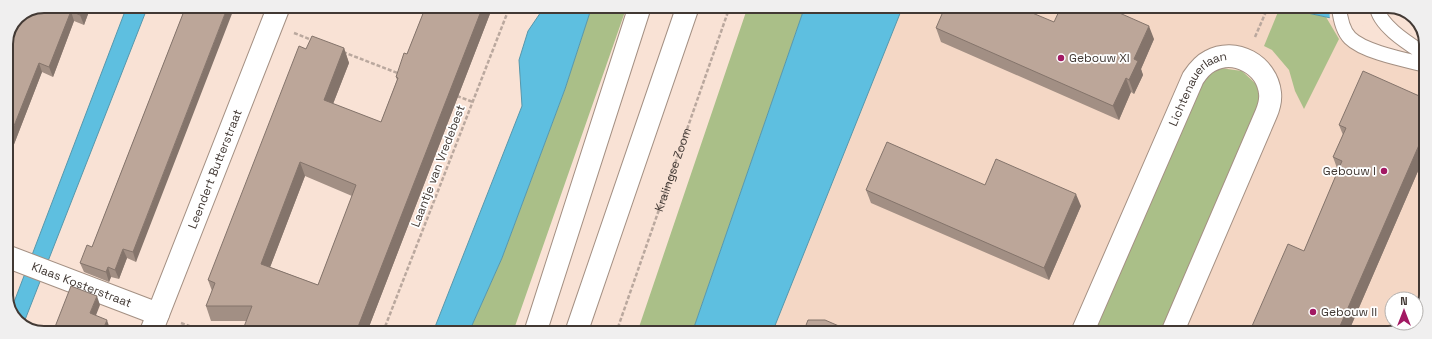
<svg xmlns="http://www.w3.org/2000/svg" width="1432" height="339" viewBox="0 0 1432 339" font-family="'Space Grotesk',sans-serif">
<style>
.built{fill:#f4d7c5}
.green{fill:#aabf88}
.water{fill:#5ebfe0;stroke:#5697ac}
.pier{fill:#f9e2d5}
.lines{fill:none;stroke-linecap:round;stroke-linejoin:round}
.service-casing{stroke:#a49083;stroke-width:16}
.minor-casing{stroke:#a49083;stroke-width:24}
.secondary-casing{stroke:#a49083;stroke-width:24}
.path{stroke:#baa89e;stroke-width:2.5;stroke-dasharray:4 2;stroke-linecap:butt}
.service{stroke:#fff;stroke-width:14}
.minor{stroke:#fff;stroke-width:22}
.secondary{stroke:#fff;stroke-width:22}
.wall{fill:#a28f84;fill-rule:evenodd}
.shaded-wall{fill:#84746b}
.building{fill:#bca699;stroke:#84746b;fill-rule:evenodd}
.poi-dot{fill:#a21963;stroke:#fff;stroke-width:1.5}
.labels{text-anchor:middle;stroke-width:3.5;stroke-linejoin:round;paint-order:stroke}
.poi-label{font-size:12px;fill:#423934;stroke:#fff;text-anchor:start}
.street-label{font-size:12px;fill:#423934;stroke:#fff}
.rim{fill:none;stroke:#423934;stroke-width:2}
</style>
<rect width="100%" height="100%" fill="#f9e2d5"/>
<path class="built" d="M882,6L1330,7L1360,46L1426,74L1425,302L1416,318V299H1392V323H1413L1388,333H750Z"/>
<path class="green" d="M592,6H627L513,332H469L502,258L565,89Z
M748,6H805L692,333H637Z
M1280,7L1326,17L1339,39L1304,109L1295,91L1289,70L1272,50L1264,46Z
M1220,68L1242,71L1257,85L1261,107L1163,333H1090L1200,79Z"/>
<path class="water" d="M127,6H148L23,325L16,320L11,310Z
M545,6H592L565,89L502,258L469,332H433L522,106L519,60L528,31Z
M805,6H903L772,333H692Z
M1280,7H1395L1416,19L1423,35L1326,17Z"/>
<path class="pier" d="M1329,7H1395L1411,16L1419,24L1424,36L1330,20Z"/>
<g class="lines">
<defs>
<path id="service" d="M1339,7C1340,17 1343,31 1350,38C1364,52 1406,60 1426,65
M1377,7C1379,26 1411,45 1426,55"/>
<g id="minor">
<path id="s2" d="M6,256L158,314"/>
<path id="s3" d="M151,332L279,6"/>
<path id="s4" d="M1082,333L1193,78C1197,72 1202,65 1210,61C1235,47 1267,65 1270,93C1271,101 1269,107 1266,114L1172,333"/>
</g>
<path id="secondary" d="M535,333L640,6
M576,333L688,6"/>
</defs>
<use href="#service" class="service-casing"/>
<use href="#minor" class="minor-casing"/>
<use href="#secondary" class="secondary-casing"/>
<g class="path">
<path d="M294,33L312,40"/>
<path d="M1255,37L1268,7"/>
<path d="M343,52L400,74"/>
<path d="M457,96L473,102"/>
<path d="M181,323L206,332"/>
<path d="M383,332L510,6"/>
<path id="s1" d="M616,333L730,6"/>
</g>
<use href="#service" class="service"/>
<use href="#minor" class="minor"/>
<use href="#secondary" class="secondary"/>
</g>
<path class="wall" d="M44,6H91L84,25L74,21L53,77L42,72L6,165Z
M186,6L136,262L127,258L119,279L111,277L109,282L84,272L80,263L92,247Z
M426,6H493L367,332L247,321H211L206,306L212,291L208,280L306,49L344,48L349,63L333,104L381,122L397,80L396,77L407,54ZM305,176L352,196L318,285L270,267Z
M1054,22L1154,39L1141,69L1143,75L1134,94L1131,92L1119,120L941,42L936,28Z
M1426,99L1425,155L1348,333H1249L1304,251L1338,171L1333,157L1343,135L1339,125Z
M985,185L1081,206L1049,280L871,203L866,190Z"/>
<path class="shaded-wall" d="M83,6H91L84,25L80,15Z
M228,6H235L136,262L133,252Z
M483,6H493L367,332H356Z
M71,11L74,21L53,77L49,67Z
M1149,26L1154,39L1141,69L1143,75L1134,94L1129,80L1134,59Z
M344,48L349,63L329,114L324,100Z
M39,63L42,72L6,165V146Z
M1126,78L1131,92L1119,120L1113,106Z
M1426,129L1425,155L1348,333H1337Z
M300,162L305,176L266,278L261,264Z
M1076,194L1081,206L1049,280L1044,268Z
M123,249L127,258L119,279L115,270Z
M108,267L111,277L109,282L106,272Z
M97,296L100,305L93,323L90,313Z
M107,320L110,329L109,332H102Z"/>
<path class="building" d="M44,6H83L80,15L71,11L49,67L39,63L6,146V52L20,16Z
M186,6H228L133,252L123,249L115,270L108,267L106,272L80,263L87,245L92,247Z
M426,6H483L356,332H242L252,306H206L215,283L208,280L299,46L306,49L312,36L344,48L324,100L381,122L398,78L396,77L404,53L407,54ZM300,162L356,185L318,285L261,264Z
M945,7H1018L1054,22L1061,7H1106L1149,26L1134,59L1138,61L1129,80L1126,78L1113,106L936,28Z
M1363,71L1426,99V129L1337,333H1249L1288,244L1304,251L1342,161L1333,157L1346,128L1339,125Z
M887,142L985,185L996,159L1076,194L1044,268L866,190Z
M71,286L97,296L90,313L107,320L102,332H53Z
M808,320H825L855,333H803Z"/>
<g class="poi-dot">
<circle cx="1061" cy="58" r="4"/>
<circle cx="1384" cy="171" r="4"/>
<circle cx="1313" cy="312" r="4"/>
</g>
<g class="labels">
<g class="poi-label">
<text x="1069" y="62">Gebouw XI</text>
<text x="1376" y="175" text-anchor="end">Gebouw I</text>
<text x="1321" y="316">Gebouw II</text>
</g>
<g class="street-label">
<text dy="4" stroke="none"><textPath href="#s4" startOffset="273">Lichtenauerlaan</textPath></text>
<text transform="translate(438 166) rotate(-69)" y="4">Laantje van Vredebest</text>
<text dy="4" stroke="none"><textPath href="#s3" startOffset="175">Leendert Butterstraat</textPath></text>
<text dy="4" stroke="none"><textPath href="#s1" startOffset="173">Kralingse Zoom</textPath></text>
<text dy="4" stroke="none"><textPath href="#s2" startOffset="81">Klaas Kosterstraat</textPath></text>
</g>
</g>
<path d="M0 0H1432V339H0ZM44 13H1388A31 31 0 0 1 1419 44V295A31 31 0 0 1 1388 326H44A31 31 0 0 1 13 295V44A31 31 0 0 1 44 13Z" fill="#f0efef" fill-rule="evenodd"/>
<path class="rim" d="M44 13H1388A31 31 0 0 1 1419 44V295A31 31 0 0 1 1388 326H44A31 31 0 0 1 13 295V44A31 31 0 0 1 44 13Z"/>
<g transform="translate(1404 311)"><circle r="19" fill="#ffffff" stroke="#b3b0ae"/>
<path d="M0-3L7 15L0 10L-7 15Z" fill="#a21963"/>
<text y="-6" font-size="11" font-weight="bold" text-anchor="middle" fill="#423934">N</text>
</g>
</svg>
